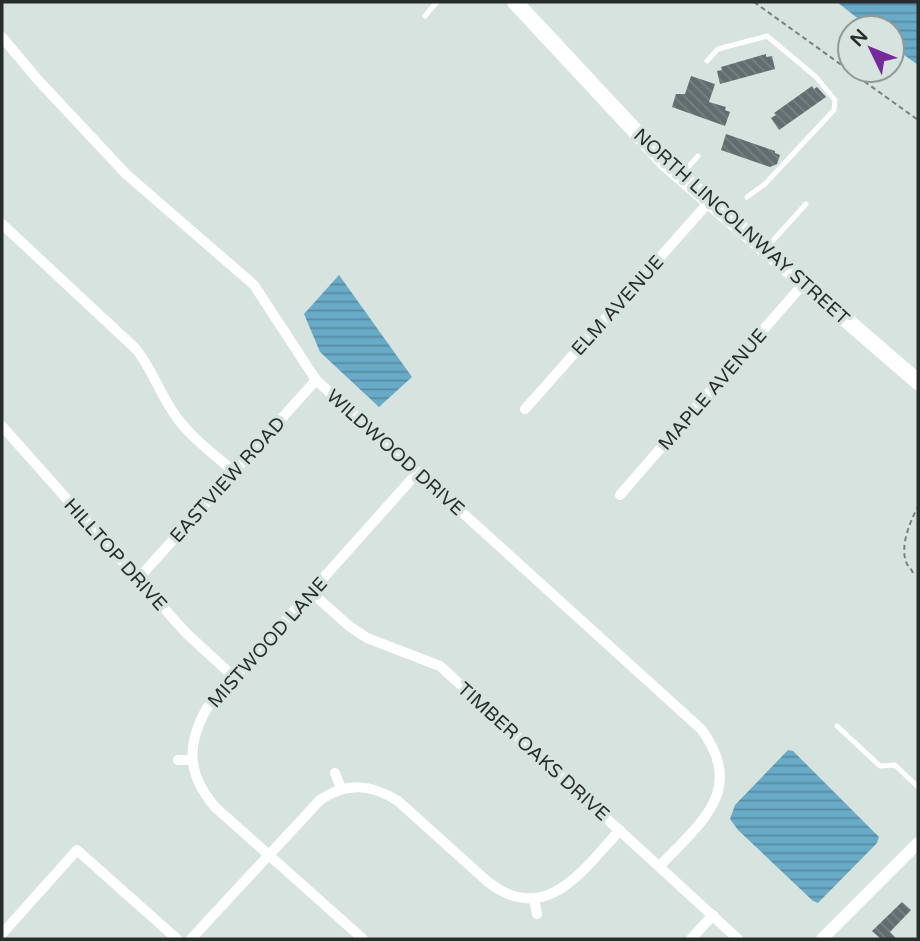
<svg xmlns="http://www.w3.org/2000/svg" width="920" height="941" viewBox="0 0 920 941" font-family="'Varela Round',sans-serif">
<style>
.water{fill:url(#water-rules)}
.building{fill:url(#building-back-hatch)}
.lines{fill:none;stroke-linecap:round;stroke-linejoin:round}
.path{stroke:#79817e;stroke-width:2;stroke-dasharray:5 3.5;stroke-linecap:butt}
.service{stroke:#fff;stroke-width:5}
.minor{stroke:#fff;stroke-width:10}
.tertiary{stroke:#fff;stroke-width:12}
.primary{stroke:#fff;stroke-width:16}
.labels{text-anchor:middle;stroke-width:7;stroke-linejoin:round;paint-order:stroke}
.street-label{font-size:19px;fill:#282d2b;stroke:#d7e3de}
</style>
<defs>
<pattern id="water-rules" width="6" height="5" patternUnits="userSpaceOnUse" patternTransform="scale(1.75)"><rect width="6" height="5" fill="#69aac7"/><path d="M0 2.5h6" fill="none" stroke="#568ba2"/></pattern>
<pattern id="building-back-hatch" width="6" height="6" patternUnits="userSpaceOnUse" patternTransform="scale(1.75)"><rect width="6" height="6" fill="#616d6e"/><path d="M-1 5l2 2M0 0l6 6M5-1l2 2" fill="none" stroke="#788282"/></pattern>
</defs>
<rect width="100%" height="100%" fill="#d7e3de"/>
<path class="water" d="M837,2H918V65L892,46V28H870Z
M339,275L412,377L379,407L320,352L304,314Z
M788,750L793,751L879,837L877,843L818,903L813,901L738,830L730,819L735,805Z"/>
<path class="building" d="M766,54V57L772,56L775,69L720,84L717,71L722,70L721,67Z
M691,76L715,84L709,102L726,107L725,110L730,112L725,126L672,107L676,94H685Z
M812,86L814,89L817,87L826,97L779,130L771,118L776,115L774,113Z
M726,134L775,151V153L780,155L777,164L770,167L721,150Z
M902,902L911,910L890,932L897,939H881L872,931Z"/>
<g class="lines">
<path class="path" d="M754,2L918,120
M913,573C912,570 909,567 907,564C899,548 910,521 918,507"/>
<path class="service" d="M425,16L437,2
M707,61L718,49L767,36L816,77L835,100L834,110L765,184L747,197
M682,174L698,156
M767,247L806,204
M837,726L880,766L895,765L918,787"/>
<path class="minor" d="M2,37L38,80L126,174L254,285L316,380L701,729C747,790 700,823 660,866
M2,224L136,349C152,369 160,394 175,415C190,437 214,454 234,472
M525,409L709,202
M2,426L186,633L234,677
M620,495L804,283
M138,579L316,380
M311,592L349,626L367,638L440,666L738,939
M178,760H192
M335,773L341,788
M534,899L537,914
M2,934L77,850L177,939
M191,939L320,800C347,782 371,784 398,801L488,882C546,927 583,870 620,830
M363,939L215,807C187,774 186,745 207,708L418,472
M691,939L713,915"/>
<path class="tertiary" d="M822,939L918,843"/>
<path class="primary" d="M515,2L665,163L918,382"/>
</g>
<g class="labels">
<g class="street-label">
<text transform="translate(742 226) rotate(42)" y="7">NORTH LINCOLNWAY STREET</text>
<text transform="translate(617 305) rotate(-48)" y="7">ELM AVENUE</text>
<text transform="translate(712 389) rotate(-49)" y="7">MAPLE AVENUE</text>
<text transform="translate(396 452) rotate(42)" y="7">WILDWOOD DRIVE</text>
<text transform="translate(227 479) rotate(-48)" y="7">EASTVIEW ROAD</text>
<text transform="translate(116 554) rotate(48)" y="7">HILLTOP DRIVE</text>
<text transform="translate(267 642) rotate(-48)" y="7">MISTWOOD LANE</text>
<text transform="translate(534 751) rotate(42)" y="7">TIMBER OAKS DRIVE</text>
</g>
</g>
<rect width="920" height="941" fill="none" stroke="#282d2b" stroke-width="7"/>
<g transform="translate(871 49) rotate(313)"><circle r="33" fill="#d7e3de" stroke="#919a96" stroke-width="2"/>
<path d="M0-5L12 26L0 18L-12 26Z" fill="#772a9c"/>
<text y="-10" font-size="19" font-weight="bold" text-anchor="middle" fill="#282d2b">N</text>
</g>
</svg>
